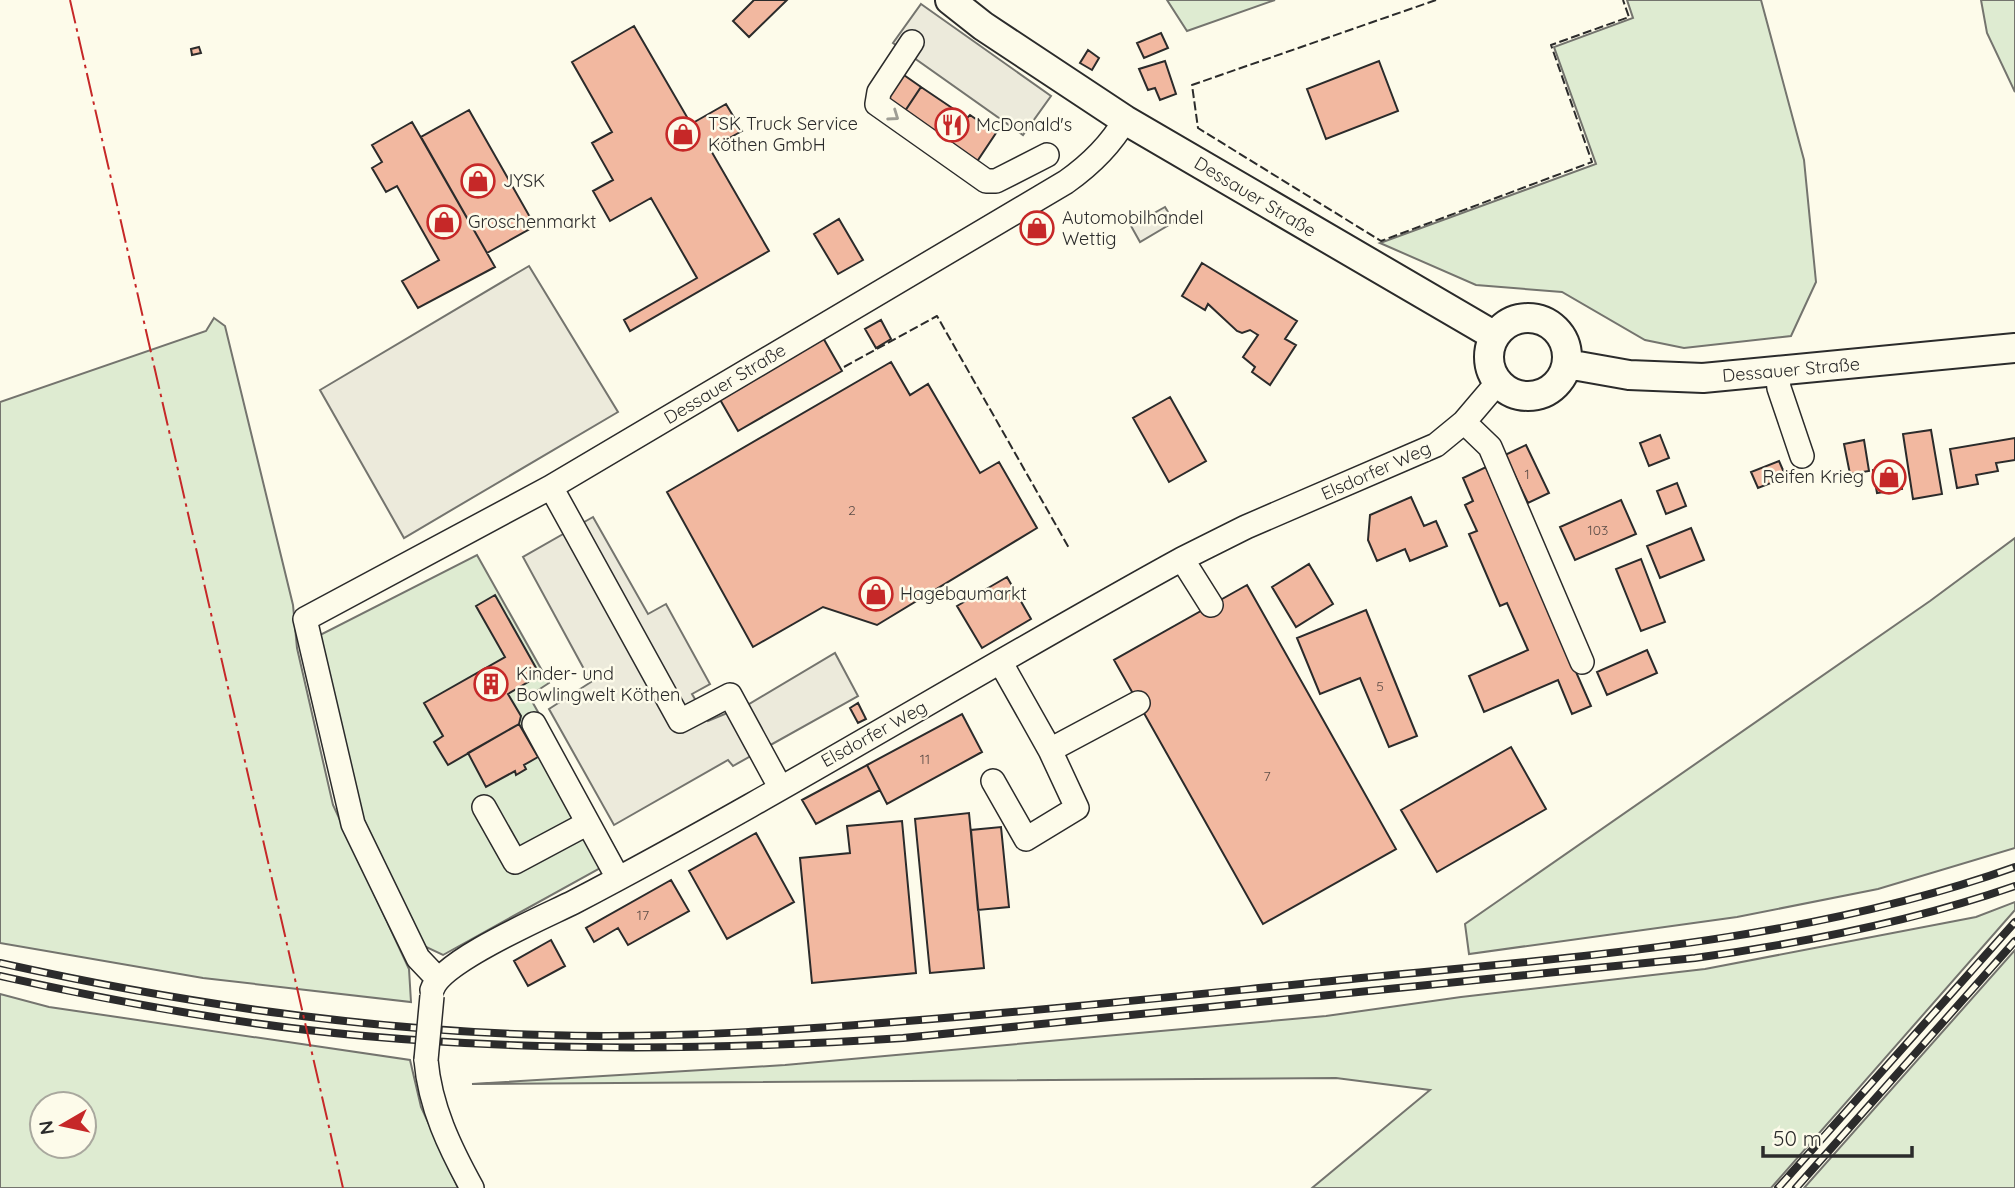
<svg xmlns="http://www.w3.org/2000/svg" width="2015" height="1188" viewBox="0 0 2015 1188" font-family="Quicksand,sans-serif">
<style>
.green{fill:#deebd1;stroke:#74746e;stroke-width:2;fill-rule:evenodd}
.parking{fill:#eceadb;stroke:#74746e;stroke-width:2}
.building{fill:#f2b8a0;stroke:#2b2b2b;stroke-width:2}
.lines{fill:none;stroke-linecap:round;stroke-linejoin:round}
.minor-casing{stroke:#2b2b2b;stroke-width:26}
.major-casing{stroke:#2b2b2b;stroke-width:32}
.minor{stroke:#fdfbea;stroke-width:23}
.major{stroke:#fdfbea;stroke-width:28}
.rail-casing{stroke:#2b2b2b;stroke-width:8}
.rail{stroke:#fdfbea;stroke-width:5;stroke-dasharray:16;stroke-linecap:butt}
.minor-bridge-casing{stroke:#2b2b2b;stroke-width:26;stroke-linecap:butt}
.minor-bridge{stroke:#fdfbea;stroke-width:23}
.fence{stroke:#2b2b2b;stroke-width:2;stroke-dasharray:9 3.5;stroke-linecap:butt}
.power{stroke:#c62828;stroke-width:2;stroke-dasharray:24 5 3.5 5;stroke-linecap:butt}
.oneway{stroke:#9e9d94}
.labels{text-anchor:middle;stroke-width:5;stroke-linejoin:round;paint-order:stroke}
.number-label{font-size:14px;fill:#5d4e48}
.poi-label{font-size:18px;fill:#2b2b2b;stroke:#fdfbea;text-anchor:start}
.street-label{font-size:18px;fill:#2b2b2b;stroke:#fdfbea}
</style>
<rect width="100%" height="100%" fill="#fdfbea"/>
<path class="green" d="M1167,0H1275L1187,31Z
M1627,0H1761L1804,160L1816,282L1791,336L1684,348L1645,340L1562,292L1476,285L1380,243L1596,164L1554,47L1633,18Z
M1981,0H2015V92L1987,33Z
M214,318L225,326L293,605L297,648L333,805L409,969L411,1002L203,978L0,943V402L206,331Z
M2015,538V848L1878,889L1737,917L1469,954L1465,924L1930,601Z
M477,555L549,683L529,696L620,857L443,955L424,946L362,816L318,636Z
M2015,902V910L1771,1188H1312L1430,1090L1336,1078L472,1084L785,1065L1326,1016L1461,997L1705,969L1976,917Z
M2015,950V1188H1804Z
M0,994L49,1007L410,1060L421,1107L458,1188H0ZM42,1104H84V1146H42Z"/>
<path class="parking" d="M921,4L1051,96L1023,135L893,43Z
M1165,207L1174,222L1140,242L1131,226Z
M529,266L618,412L404,538L320,390Z
M593,517L648,614L666,604L710,684L692,694L708,721L749,704L835,653L858,696L733,766L728,760L614,825L549,709L591,682L523,557Z"/>
<path class="building" d="M754,0H787L749,37L733,21Z
M634,26L691,124L726,104L742,131L710,149L769,251L630,331L624,320L697,278L651,198L610,221L593,191L613,180L592,143L612,132L572,62Z
M1161,33L1168,48L1144,58L1137,43Z
M199,47L201,53L192,55L191,49Z
M1088,50L1099,58L1092,70L1080,63Z
M1165,61L1176,94L1160,100L1155,88L1148,90L1139,69Z
M1379,61L1398,111L1326,139L1307,89Z
M901,73L921,87L903,114L883,100Z
M921,87L967,118L970,115L996,133L976,163L903,114Z
M469,110L535,226L487,253L421,137Z
M412,122L495,267L418,308L402,281L439,260L397,186L386,192L372,168L382,162L372,145Z
M1044,217L1050,228L1030,239L1024,229Z
M839,219L863,260L838,274L814,234Z
M1202,263L1297,321L1285,339L1296,345L1270,385L1252,372L1255,367L1243,357L1258,335L1250,330L1242,333L1237,331L1208,304L1205,310L1182,296Z
M881,320L891,339L876,348L865,329Z
M822,336L842,371L738,431L718,396Z
M891,362L910,395L928,384L980,473L999,462L1037,528L877,625L823,607L753,647L667,492Z
M1170,397L1206,461L1169,482L1133,418Z
M1931,430L1942,494L1913,499L1903,434Z
M1660,435L1669,458L1649,466L1640,443Z
M2015,438V460L1996,463L1998,471L1976,475L1978,484L1957,488L1950,449Z
M1864,440L1869,471L1850,474L1844,444Z
M1526,445L1549,493L1528,503L1505,455Z
M1779,461L1786,477L1758,488L1751,472Z
M1899,466L1902,489L1877,493L1873,470Z
M1486,467L1591,706L1572,714L1558,680L1484,712L1469,676L1528,650L1507,603L1500,606L1469,534L1477,531L1465,505L1473,501L1463,478Z
M1677,483L1686,506L1666,514L1657,491Z
M1411,497L1424,526L1436,521L1447,546L1410,561L1405,549L1377,561L1368,540L1370,515Z
M1621,500L1636,534L1575,560L1560,527Z
M1691,528L1704,560L1660,578L1647,546Z
M1641,559L1665,622L1641,631L1616,569Z
M1309,564L1333,604L1296,627L1272,587Z
M1007,577L1031,619L982,648L957,606Z
M1247,585L1396,849L1263,924L1114,660Z
M495,595L540,675L508,694L521,716L519,724L448,765L434,742L443,736L424,703L505,657L476,606Z
M1366,610L1417,736L1389,747L1360,678L1320,694L1297,638Z
M1647,650L1657,673L1607,695L1597,672Z
M858,703L866,719L858,723L850,708Z
M962,714L982,752L887,804L867,765Z
M519,724L538,757L524,765L526,769L516,775L515,771L486,787L468,753Z
M1511,747L1546,809L1437,872L1401,810Z
M867,765L880,790L816,824L802,800Z
M969,813L984,968L930,973L915,819Z
M902,821L916,973L812,983L800,858L850,853L847,826Z
M1001,827L1009,907L978,910L971,830Z
M756,833L794,902L727,939L689,871Z
M671,880L689,911L628,945L618,928L594,942L586,928Z
M551,940L565,966L528,986L514,961Z"/>
<g class="lines">
<defs>
<path id="minor" d="M912,42L879,92L877,104L986,181H996L1047,155
M1777,372L1779,388L1802,456
M1464,422L1490,447L1582,662
M551,487L680,721L730,695L780,787
M1182,559L1211,605
M534,724L618,878
M1050,750L1138,703
M993,781L1026,839L1077,808L1050,750L1001,663
M484,807L515,862L588,823
M437,978L418,958L353,824L305,619L551,487L1066,182C1090,165 1110,146 1125,120
M432,990C441,961 544,917 574,902C780,794 978,671 1182,559L1246,527L1436,445L1464,422L1498,382
M426,1060C430,1107 450,1148 472,1188"/>
<path id="major" d="M950,0L983,26L1125,120L1495,336
M1489 357a39 39 0 1 1 78 0a39 39 0 1 1-78 0Z
M1567,364L1629,375L1703,378L2015,348"/>
</defs>
<use href="#minor" class="minor-casing"/>
<use href="#major" class="major-casing"/>
<use href="#minor" class="minor"/>
<use href="#major" class="major"/>
<defs>
<path id="rail" d="M0,963C180,1003 362,1030 546,1035C679,1039 812,1029 944,1018C1077,1007 1209,993 1341,980C1568,957 1799,944 2015,867
M0,976C120,1003 242,1025 365,1036C544,1052 724,1050 903,1038L1695,958C1804,943 1911,922 2015,886
M1778,1188L2015,922
M1796,1188L2015,941"/>
</defs>
<use href="#rail" class="rail-casing"/>
<use href="#rail" class="rail"/>
<defs>
<path id="minor-bridge" d="M426,1060L432,996"/>
</defs>
<use href="#minor-bridge" class="minor-bridge-casing"/>
<use href="#minor-bridge" class="minor-bridge"/>
<path class="fence" d="M1436,0L1192,85L1198,128L1381,241L1592,162L1551,45L1629,17L1623,0
M844,367L937,316L1069,548"/>
<path class="power" d="M70,0L343,1188"/>
</g>
<defs><path id="oneway-chevron" d="M-2-3.5L2.5 0L-2 3.5" fill="none" stroke-width="1.6" stroke-linecap="round" stroke-linejoin="round" transform="scale(1.75)"/></defs>
<use class="oneway" href="#oneway-chevron" transform="translate(894 116) rotate(35)"/>
<defs>
<symbol id="restaurant-ring" viewBox="-11 -11 22 22"><circle r="9.5" fill="#fdfbea" stroke="#c62828" stroke-width="1.5"/><path d="M-5-6h1v4h1v-4h1v4h1v-4h1v5L-1.5 .5V6h-2V.5L-5-1ZM5-6V6H3V1.5H1.5Q1.5-4 5-6Z" fill="#c62828"/></symbol>
<symbol id="shop-ring" viewBox="-11 -11 22 22"><circle r="9.5" fill="#fdfbea" stroke="#c62828" stroke-width="1.5"/><path d="M-5-2.5h2.3a2.7 3.5 0 0 1 5.4 0H5L5.5 6h-11ZM-1.5-2.5h3a1.5 2.3 0 0 0-3 0Z" fill="#c62828"/></symbol>
<symbol id="building-ring" viewBox="-11 -11 22 22"><circle r="9.5" fill="#fdfbea" stroke="#c62828" stroke-width="1.5"/><path d="M-4-6H4V6H1V3H-1V6H-4ZM-2.5-4.3h1.7v1.8h-1.7ZM.8-4.3h1.7v1.8H.8ZM-2.5-1h1.7V.8h-1.7ZM.8-1h1.7V.8H.8Z" fill="#c62828"/></symbol>
</defs>
<g fill-rule="evenodd">
<use href="#restaurant-ring" x="933" y="106" width="38" height="38"/>
<use href="#shop-ring" x="664" y="115" width="38" height="38"/>
<use href="#shop-ring" x="459" y="162" width="38" height="38"/>
<use href="#shop-ring" x="425" y="203" width="38" height="38"/>
<use href="#shop-ring" x="1018" y="209" width="38" height="38"/>
<use href="#shop-ring" x="1870" y="458" width="38" height="38"/>
<use href="#shop-ring" x="857" y="575" width="38" height="38"/>
<use href="#building-ring" x="472" y="665" width="38" height="38"/>
</g>
<g class="labels">
<g class="number-label">
<text x="1527" y="479">1</text>
<text x="852" y="515">2</text>
<text x="1598" y="535">103</text>
<text x="1380" y="691">5</text>
<text x="925" y="764">11</text>
<text x="1267" y="781">7</text>
<text x="643" y="920">17</text>
</g>
<g class="poi-label">
<text x="708" y="130">TSK Truck Service<tspan x="708" dy="21">Köthen GmbH</tspan></text>
<text x="976" y="131">McDonald's</text>
<text x="503" y="187">JYSK</text>
<text x="1062" y="224">Automobilhandel<tspan x="1062" dy="21">Wettig</tspan></text>
<text x="468" y="228">Groschenmarkt</text>
<text x="1864" y="483" text-anchor="end">Reifen Krieg</text>
<text x="900" y="600">Hagebaumarkt</text>
<text x="516" y="680">Kinder- und<tspan x="516" dy="21">Bowlingwelt Köthen</tspan></text>
</g>
<g class="street-label">
<text transform="translate(1255 197) rotate(31)" y="6">Dessauer Straße</text>
<text transform="translate(1791 370) rotate(-5)" y="6">Dessauer Straße</text>
<text transform="translate(725 384) rotate(-31)" y="6">Dessauer Straße</text>
<text transform="translate(1376 471) rotate(-24)" y="6">Elsdorfer Weg</text>
<text transform="translate(874 734) rotate(-29)" y="6">Elsdorfer Weg</text>
</g>
</g>
<g transform="translate(63 1125) rotate(261)"><circle r="33" fill="#fdfbea" stroke="#a9a89e" stroke-width="2"/>
<path d="M0-5L12 26L0 18L-12 26Z" fill="#c62828"/>
<text y="-10" font-size="19" font-weight="bold" text-anchor="middle" fill="#2b2b2b">N</text>
</g>
<path d="M1763 1146v10h149v-10" fill="none" stroke="#2b2b2b" stroke-width="3.5"/>
<text x="1773" y="1146" font-size="21" fill="#2b2b2b" stroke="#fdfbea" stroke-width="5" paint-order="stroke">50 m</text>
</svg>
